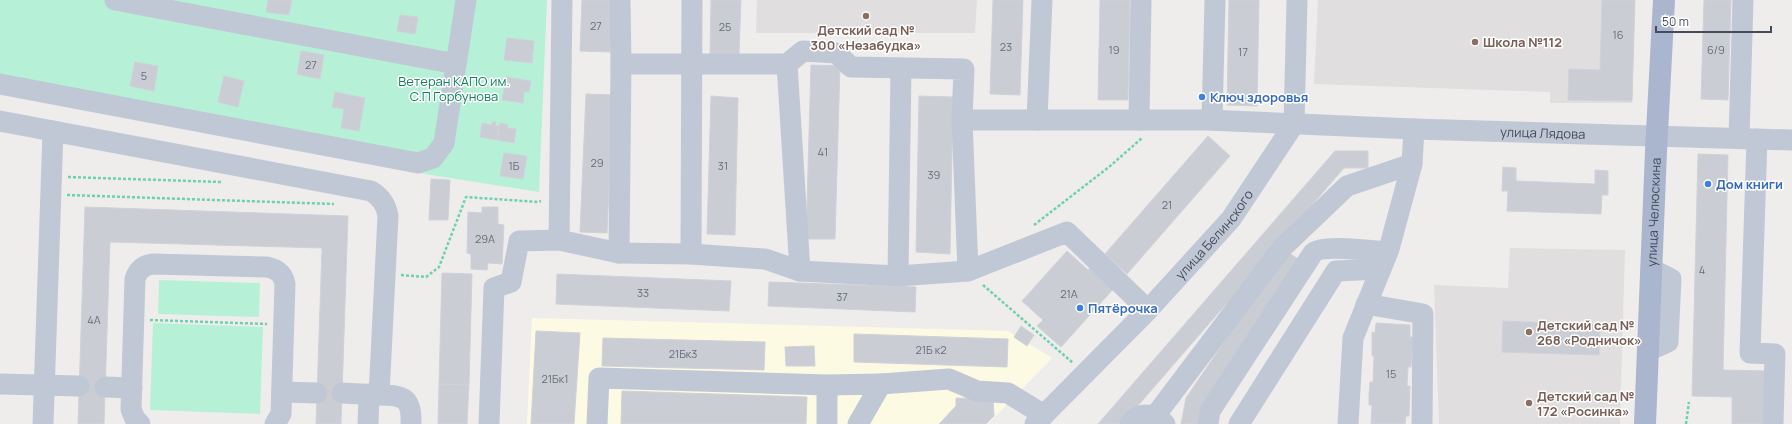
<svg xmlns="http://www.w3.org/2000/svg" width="1792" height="424" viewBox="0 0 1792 424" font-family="Manrope,sans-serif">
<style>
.commercial{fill:#fdfae3}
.education{fill:#e0dede}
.green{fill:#b6f1d7}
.building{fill:#cbcdd5;stroke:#d0d1d9}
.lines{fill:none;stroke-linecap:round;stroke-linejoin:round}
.minor-tunnel{stroke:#cdcdcf;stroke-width:21;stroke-dasharray:21 10;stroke-linecap:butt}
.path{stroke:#6dd1b1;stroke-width:2.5;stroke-dasharray:3 2;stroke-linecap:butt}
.minor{stroke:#c1c8d5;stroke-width:21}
.major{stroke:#aab5ce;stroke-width:22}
.education-dot{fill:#8d6e63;stroke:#fff;stroke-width:1.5}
.shop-dot{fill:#3f7fe0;stroke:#fff;stroke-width:1.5}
.labels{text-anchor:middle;stroke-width:3;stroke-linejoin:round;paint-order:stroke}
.number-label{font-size:11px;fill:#666c7a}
.education-label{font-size:13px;font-weight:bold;fill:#785e54;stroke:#fff;text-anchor:start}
.park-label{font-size:13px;fill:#11805c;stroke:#fff}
.shop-label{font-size:13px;font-weight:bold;fill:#366cbe;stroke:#fff;text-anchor:start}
.street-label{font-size:13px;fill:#444c5b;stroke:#fff}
</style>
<rect width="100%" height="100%" fill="#efedec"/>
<path class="commercial" d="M532,318L1008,331L1052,358L988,424H527Z"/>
<path class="education" d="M757,0H977L975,33H756Z
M1318,0H1635L1632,103H1550V92L1314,84Z
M1510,248L1625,250L1620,424H1439L1434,285L1508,288Z"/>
<path class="green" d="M0,0H547L539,192L431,175L0,92Z
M159,280L260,283L259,317L158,314Z
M153,323L263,327L260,414L150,410Z"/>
<path class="building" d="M268,0H292L289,15L266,12Z
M582,0H612L610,52L580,51Z
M711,0H741L739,54H710Z
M993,0H1023L1020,95L990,94Z
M1100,0H1130L1128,100H1098Z
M1229,0H1259L1257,106L1227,105Z
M1602,0H1635L1632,101L1568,100L1569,69L1600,70Z
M1704,0H1731L1728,100L1701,99Z
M400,15L418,17L415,34L397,31Z
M507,38L534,41L532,63L504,60Z
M301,51L324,55L320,79L297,74Z
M135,62L158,66L154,91L130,86Z
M811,65L840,66L835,239H806Z
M224,76L244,81L238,107L218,102Z
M506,77L531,81L529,92H524L523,103L502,100Z
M335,92L365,98L359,131L341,128L344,109L332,107Z
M586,94L613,95L607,233L580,232Z
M711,96L738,98L735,235L707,234Z
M919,96L953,97L950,254L916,252Z
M492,122H496L495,126H499L497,140L480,137L482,123L492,125Z
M500,123L508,125L507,128L516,129L514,143L497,140Z
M1208,136L1230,156L1127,274L1105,254Z
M1335,151H1368V168H1344L1122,424H1098Z
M504,153L527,156L523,179L500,176Z
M1698,154L1728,155L1723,370L1766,371L1765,424H1732V397L1692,396Z
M1503,167L1516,168V181L1595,184V170L1608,171V195H1602L1601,214L1507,211L1508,191H1502Z
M431,179L450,180L448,220H429Z
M85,207L348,216L341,424H316L322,248L110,242L104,424H78Z
M482,207H498V224L504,225L502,264L488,263L487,270L471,269V254L467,253L468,212L482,213Z
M1067,251L1088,270L1092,266L1115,287L1061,347L1037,326L1043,320L1022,301Z
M1286,251L1304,263L1203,424H1181L1186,398Z
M442,273L472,274L469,385L439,384Z
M557,274L731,281L729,311L556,304Z
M769,282L916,287L915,312L768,306Z
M1503,321L1600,325L1599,355L1502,352Z
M1376,323L1410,325V337H1413L1411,367H1408L1407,386H1410L1409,416H1406L1405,424H1371L1372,405H1369V394L1370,382H1373L1374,356H1372V332L1375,333Z
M1021,326L1034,335L1027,346L1014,337Z
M536,331L580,333L574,424H531Z
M854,334L1008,339L1007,367L854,362Z
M603,338L765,342L764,370L602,366Z
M814,346L815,366H786L785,347Z
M439,384L469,385L467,424H438Z
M622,391L807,397L806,424H621Z
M956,398L993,399L994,416L986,424H939L956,406Z"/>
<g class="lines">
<path class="minor-tunnel" d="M317,393H342"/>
<path class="path" d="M68,177L221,182
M67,195L334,204
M1034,225L1109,167L1142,138
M401,275L426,277L439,267L466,197L538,202L541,201
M983,285L1073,363
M150,320L267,324
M1686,424L1689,402"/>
<g class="minor">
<path d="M115,0L456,64"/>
<path d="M620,0L621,64H787L803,51L836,53L851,67L964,69L962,120L968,271"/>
<path d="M787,64L800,271"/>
<path d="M0,84L418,163L433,158L444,143L466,0"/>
<path id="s1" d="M962,120H1207L1414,129L1792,140"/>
<path d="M1037,120L1042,0"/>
<path d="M1139,120L1141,0"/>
<path d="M1212,120L1215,0"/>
<path d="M0,121L371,191C381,197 386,204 388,216L379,395C404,395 412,398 411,424"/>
<path d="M1739,138L1743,0"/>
<path d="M1757,139L1750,353L1775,354L1773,424"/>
<path d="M559,240L562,0"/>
<path d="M619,253L621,64"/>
<path d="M691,254L692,0"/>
<path d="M898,276L901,68"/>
<path d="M1366,304L1423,314L1422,424"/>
<path d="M1648,351L1668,342L1671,279L1651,269"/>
<path d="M0,384L79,386"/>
<path d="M881,384L949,379L977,391L1008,393L1044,415"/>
<path d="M105,387L132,388"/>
<path d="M282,392L317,393"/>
<path d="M342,393L379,395"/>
<path d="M1155,416L1282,248L1347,186L1412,164"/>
<path d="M43,424L53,131"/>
<path d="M140,424L135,419L131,409L135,279C138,270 143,265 153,264L267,267C277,269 283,273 285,284L281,414L275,424"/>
<path d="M368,424L369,394"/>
<path d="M489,424L494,288L511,282L519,241L559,240L619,253L691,254L765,259L800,271L898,276L968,271L1067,232L1148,310"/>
<path d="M597,424L599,378L827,385L881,384L858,424"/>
<path d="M827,424V385"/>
<path id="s2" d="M1035,424L1148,310L1231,219L1294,124L1297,0"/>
<path d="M1130,424C1139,411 1155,413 1165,424"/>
<path d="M1208,424L1210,411L1313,253C1323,244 1372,251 1387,252"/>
<path d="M1239,424L1336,271L1381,269"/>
<path d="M1348,424L1353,338L1389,249L1412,164L1414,129"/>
</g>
<path class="major" id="s3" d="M1645,424L1656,151L1664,0"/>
</g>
<g class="education-dot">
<circle cx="866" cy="16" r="4"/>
<circle cx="1475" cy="42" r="4"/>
<circle cx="1529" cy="332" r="4"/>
<circle cx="1529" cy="403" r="4"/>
</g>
<g class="shop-dot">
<circle cx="1202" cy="97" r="4"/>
<circle cx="1708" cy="184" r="4"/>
<circle cx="1080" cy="308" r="4"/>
</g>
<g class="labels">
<g class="number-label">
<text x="596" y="30">27</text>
<text x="725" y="31">25</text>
<text x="1618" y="39">16</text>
<text x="1006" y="51">23</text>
<text x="1114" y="54">19</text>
<text x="1716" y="54">6/9</text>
<text x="1243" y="56">17</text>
<text x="311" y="69">27</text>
<text x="144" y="80">5</text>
<text x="823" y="156">41</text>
<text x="597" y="167">29</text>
<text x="514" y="170">1Б</text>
<text x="723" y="170">31</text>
<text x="934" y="179">39</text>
<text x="1167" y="209">21</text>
<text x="485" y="243">29А</text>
<text x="1702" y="274">4</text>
<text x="643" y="297">33</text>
<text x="1069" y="298">21А</text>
<text x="842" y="301">37</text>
<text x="94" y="324">4А</text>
<text x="931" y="354">21Б к2</text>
<text x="683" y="358">21Бк3</text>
<text x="1391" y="378">15</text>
<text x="555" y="383">21Бк1</text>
</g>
<g class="education-label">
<text x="866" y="35" text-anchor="middle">Детский сад №<tspan x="866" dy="15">300 «Незабудка»</tspan></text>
<text x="1483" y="47">Школа №112</text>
<text x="1537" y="330">Детский сад №<tspan x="1537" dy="15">268 «Родничок»</tspan></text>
<text x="1537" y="401">Детский сад №<tspan x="1537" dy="15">172 «Росинка»</tspan></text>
</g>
<g class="park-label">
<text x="454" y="86">Ветеран КАПО им.<tspan x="454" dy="15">С.П Горбунова</tspan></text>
</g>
<g class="shop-label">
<text x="1210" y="102">Ключ здоровья</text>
<text x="1716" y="189">Дом книги</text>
<text x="1088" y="313">Пятёрочка</text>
</g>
<g class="street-label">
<text dy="5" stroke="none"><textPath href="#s1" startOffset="581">улица Лядова</textPath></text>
<text dy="5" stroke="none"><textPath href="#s3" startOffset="212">улица Челюскина</textPath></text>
<text dy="5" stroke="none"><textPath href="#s2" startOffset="261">улица Белинского</textPath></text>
</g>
</g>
<path d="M1656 26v6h115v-6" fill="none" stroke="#444c5b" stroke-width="2"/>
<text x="1662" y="26" font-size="12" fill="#444c5b" stroke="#ffffff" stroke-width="3" paint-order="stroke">50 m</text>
</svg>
